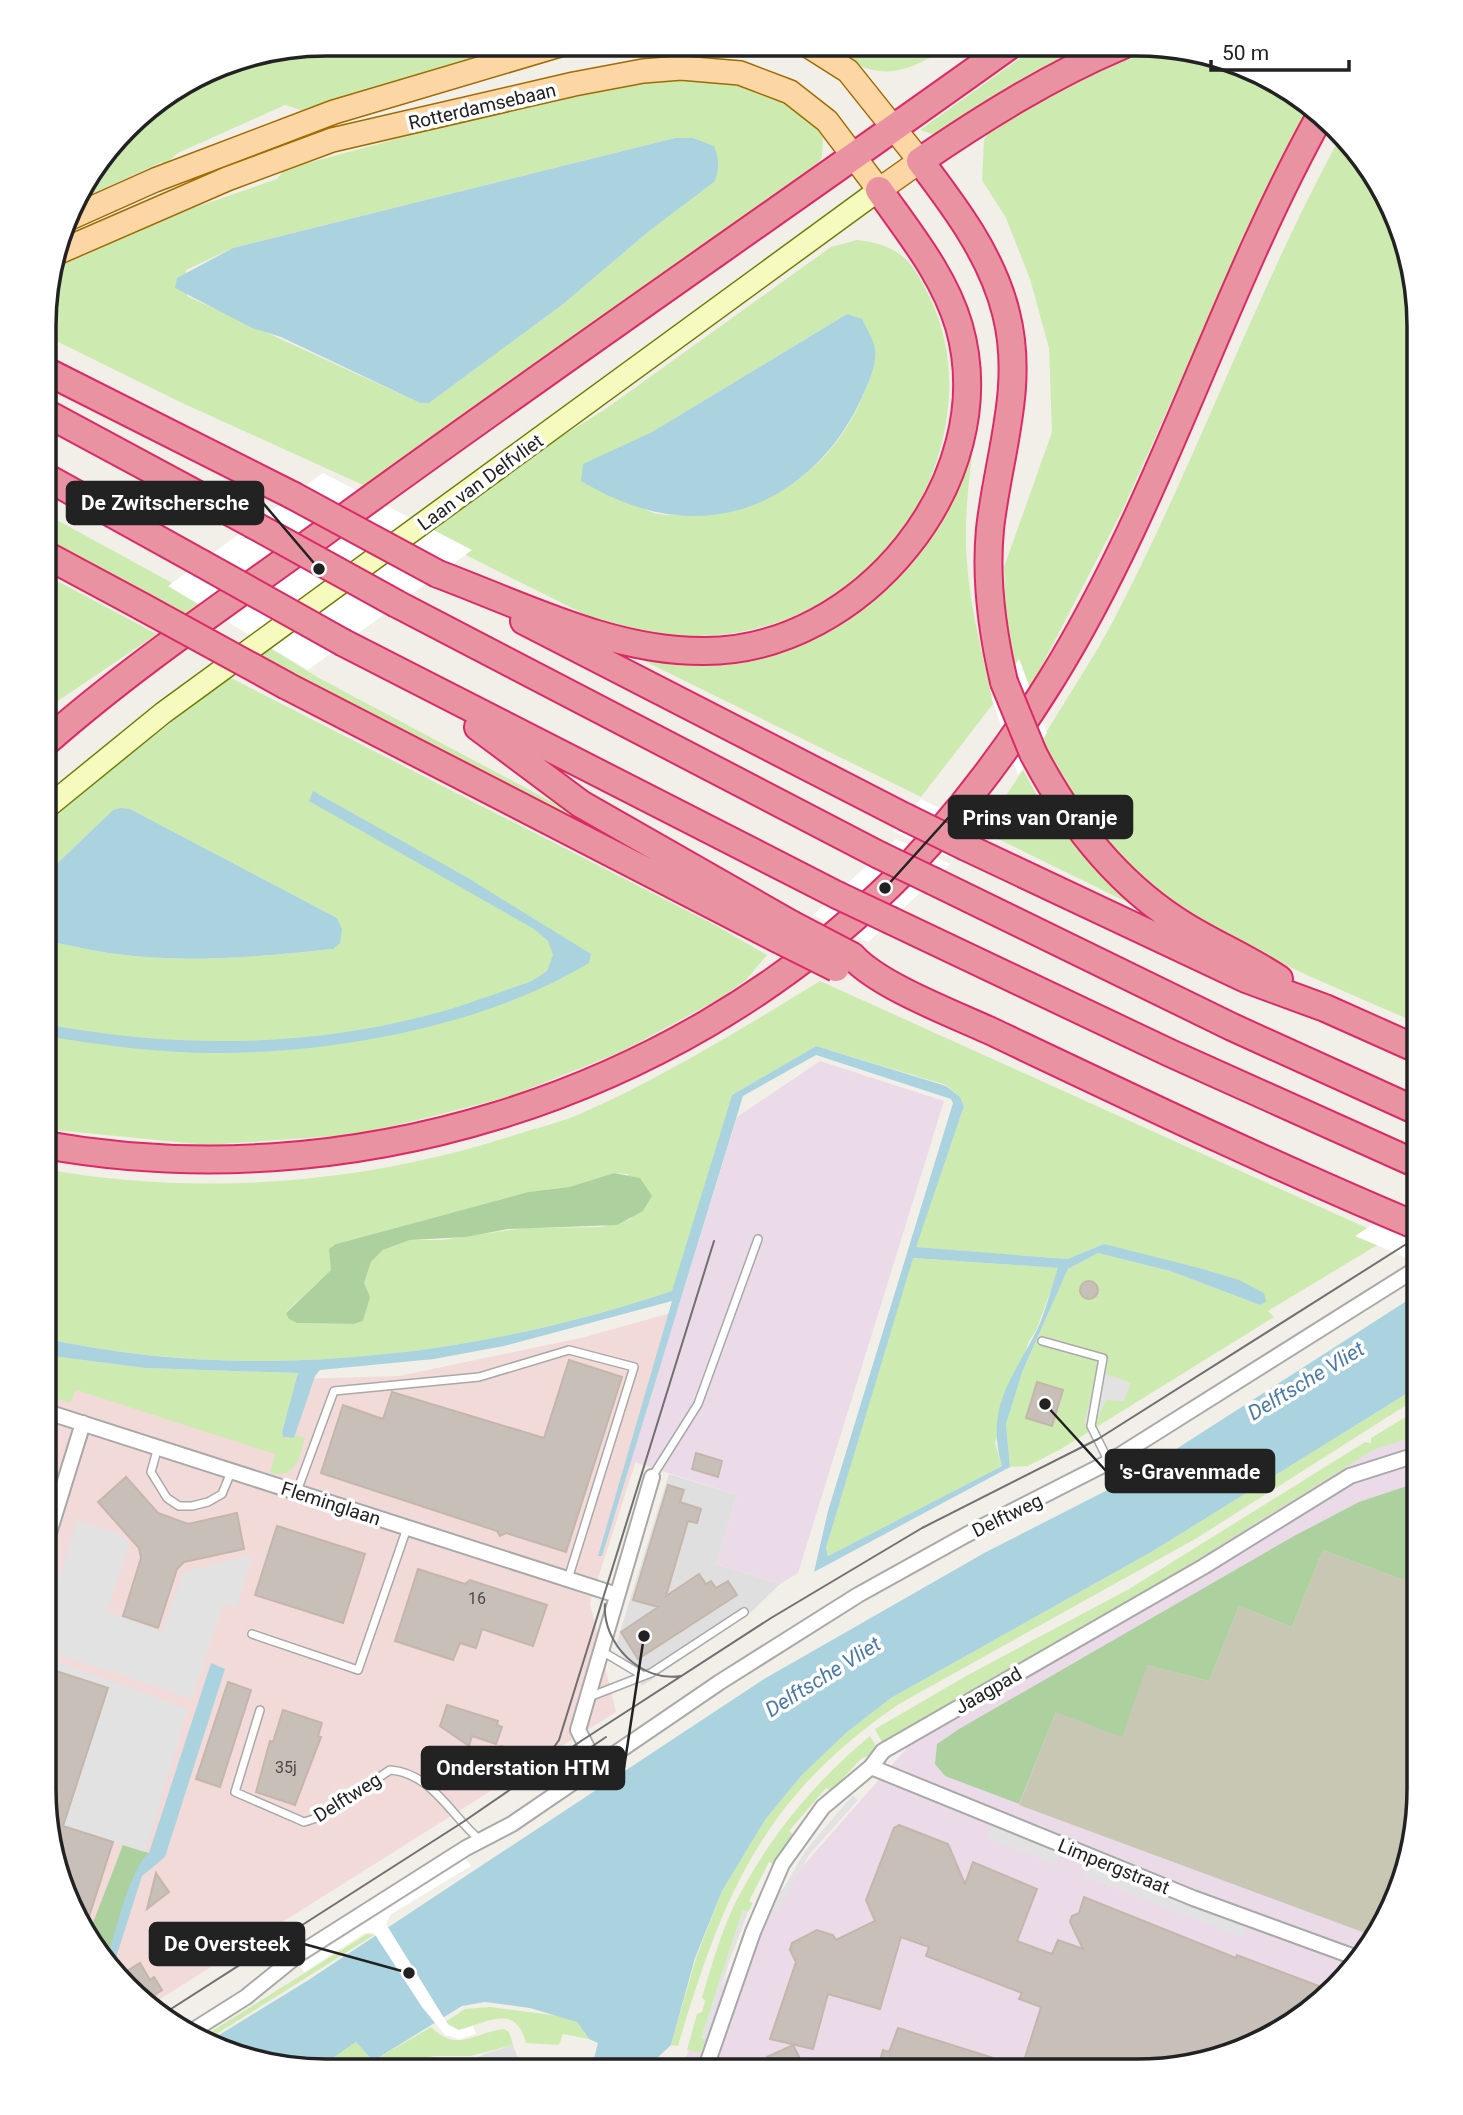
<svg xmlns="http://www.w3.org/2000/svg" width="1463" height="2115" viewBox="0 0 1463 2115" font-family="Roboto,sans-serif">
<style>
.residential{fill:#e0dfdf}
.commercial{fill:#f2dad9}
.industrial{fill:#ebdbe8}
.construction{fill:#c7c7b4}
.grass{fill:#cdebb0;fill-rule:evenodd}
.forest{fill:#add19e}
.parking{fill:#e2e2e2}
.water{fill:#aad3df;fill-rule:evenodd}
.pier{fill:#fff}
.building{fill:#c7bfb8;stroke:#c4b6ab;stroke-width:2}
.lines{fill:none;stroke-linecap:round;stroke-linejoin:round}
.lane-casing{stroke:#a9a9a9;stroke-width:10}
.street-casing{stroke:#a9a9a9;stroke-width:18}
.secondary-casing{stroke:#707d05;stroke-width:24}
.primary-casing{stroke:#a06b00;stroke-width:26}
.highway-casing{stroke:#dc2a67;stroke-width:30}
.lane{stroke:#fff;stroke-width:7}
.street{stroke:#fff;stroke-width:14}
.secondary{stroke:#f7fabf;stroke-width:21}
.primary{stroke:#fcd6a4;stroke-width:23}
.highway{stroke:#e892a2;stroke-width:26}
.tram{stroke:#707070;stroke-width:2}
.highway-bridge-casing{stroke:#dc2a67;stroke-width:30;stroke-linecap:butt}
.highway-bridge{stroke:#e892a2;stroke-width:26}
.labels{text-anchor:middle;stroke-width:7;stroke-linejoin:round;paint-order:stroke}
.number-label{font-size:16px;fill:#4b4948}
.street-label{font-size:19px;fill:#222;stroke:#fff}
.water-label{font-size:21px;font-style:italic;fill:#4a7aab;stroke:#fff}
.rim{fill:none;stroke:#222;stroke-width:3.5}
.leader{fill:none;stroke:#222;stroke-width:2.5}
.callout-dot{fill:#222;stroke:#fff;stroke-width:2.5}
.callout{fill:#222;stroke:#222;stroke-width:2.5}
.callout-label{font-size:21px;text-anchor:middle;font-weight:bold;fill:#fff}
</style>
<rect width="100%" height="100%" fill="#f2efe9"/>
<path class="residential" d="M669,1474L737,1495L716,1564L780,1584L748,1615L642,1686L616,1645Z
M513,2045L522,2070L455,2069L484,2054Z"/>
<path class="commercial" d="M685,1309L590,1603L616,1712L149,2006L73,1913L44,1789V1359L226,1381L399,1376L585,1337Z"/>
<path class="industrial" d="M820,1061L944,1101L798,1573L780,1584L716,1564L737,1495L631,1461L737,1117Z
M1419,1419V1808L1404,1880L1371,1946L1323,2001L1261,2042L1137,2071L679,2070L757,1918L920,1733Z"/>
<path class="construction" d="M1323,1550L1401,1579L1419,1578V1808L1404,1880L1376,1937L1019,1805L1056,1712L1147,1665L1209,1681L1239,1606L1292,1627Z"/>
<path class="grass" d="M326,44H535L307,112L285,105L178,153L164,165L162,162L76,201L81,185L140,114L235,59Z
M830,45L949,46C921,64 891,82 857,64C847,59 839,51 830,45Z
M1037,46H1096L937,136L920,130Z
M1155,46H1174L1245,65L1312,106L1252,222L1122,511L1023,702L1006,621L1004,567L1052,432L1049,348L1030,279L1006,218L982,180L984,140L997,119Z
M678,75L754,84L807,113L823,134L822,157L815,168L365,486L180,402L46,336V289L53,269L182,212L277,179L285,169L625,78ZM675,138L714,182L648,232L562,305L429,403H420L187,296L186,270L233,248Z
M1339,139L1390,202L1419,326V1024C1317,978 1188,932 1111,848C1083,817 1061,778 1041,741C1064,702 1090,664 1112,623C1195,465 1254,296 1339,139Z
M857,240C900,245 912,260 930,298C951,342 954,391 943,438C914,563 805,642 678,636C666,635 653,637 641,634C612,629 584,614 558,601C513,579 469,557 425,534L536,452L604,410L831,247ZM847,314C857,323 871,333 874,346C878,362 868,384 862,398C832,468 769,514 691,515C680,515 665,516 654,513C639,509 599,475 584,464L652,432Z
M981,387C975,445 962,503 967,562C970,610 984,657 993,704L921,797L634,656C761,694 899,611 953,495C968,462 973,422 981,387Z
M46,514L205,601L179,619L46,541Z
M46,575L157,634L46,709Z
M268,647L319,678L725,894L499,789L257,655Z
M229,677L717,926L767,955L746,980L721,998L621,1052L508,1097L362,1134L207,1145L45,1129V941C66,944 87,950 108,953C182,964 259,957 333,949L337,918L130,809L113,810L45,875V822Z
M1023,770L1044,808L1090,860L1134,902L1133,905L982,831Z
M820,981L1389,1238L1268,1311L1274,1317L1061,1449L1028,1466L1010,1467L1006,1424L1023,1370L1068,1269L1098,1253L1170,1271L1260,1305L1266,1302L1104,1244L1067,1259L915,1247L964,1106L960,1097L946,1085L816,1046L732,1095L673,1291C477,1357 248,1384 45,1338V1169C201,1197 364,1184 515,1135C536,1128 559,1123 580,1114C664,1077 743,1028 820,981ZM614,1173L628,1174L631,1219L601,1227L524,1228L442,1240H410L383,1250L371,1262L364,1283L369,1297L363,1321L354,1324L297,1323L286,1312L331,1270L336,1244L528,1192L569,1187Z
M912,1258L1059,1268L1036,1331L1029,1341L995,1443L1002,1466L828,1556L826,1548Z
M44,1355L145,1368L298,1373L281,1434L286,1439L296,1435L305,1438C299,1458 296,1479 270,1473L275,1454L76,1390L70,1403L44,1394Z
M1419,1386V1397L1197,1538L899,1704C763,1797 723,1894 678,2046L671,2045L696,1958L722,1891L765,1820L801,1776L846,1733L891,1698L1153,1551Z
M1419,1409V1435L1375,1449L1090,1626L883,1744L875,1729L968,1675L1129,1589L1365,1442L1371,1443V1438Z
M870,1736L879,1751L861,1759L831,1791L826,1788L789,1831L793,1834L773,1864L769,1862L749,1901L753,1903L748,1912L743,1910L701,2038L706,2040L700,2053L687,2050L697,2014L702,2012L705,2001L702,1997C713,1962 723,1924 741,1892C774,1831 817,1780 870,1736Z
M367,1934L374,1935L204,2042L199,2039Z
M490,2007L568,2017L577,2022L589,2039L563,2034L559,2045L526,2043C516,2003 488,2022 459,2030L445,2022L465,2009Z
M431,2027C458,2053 473,2033 504,2029L509,2032L513,2045L471,2056H434L388,2069L344,2066L312,2069L356,2042L373,2061Z"/>
<path class="forest" d="M614,1173L640,1178L652,1196L643,1211L617,1225L508,1229L466,1237L410,1240L383,1250L371,1262L364,1283L370,1297L363,1321L354,1324L297,1323L289,1319L286,1313L331,1270L329,1249L336,1244L528,1192L569,1187Z
M1419,1482V1578L1401,1579L1323,1550L1292,1627L1239,1606L1209,1681L1147,1665L1122,1737L1056,1712L1019,1804L945,1776L935,1764L937,1744L959,1729L1294,1536L1359,1502Z
M123,1845L149,1853L108,1956L89,1933Z"/>
<path class="parking" d="M1098,1371L1131,1383L1124,1401L1106,1400L1096,1422L1091,1426L1084,1423Z
M77,1521L115,1532L130,1542L107,1611L162,1632L183,1572L252,1555L237,1608L223,1604L192,1699L46,1650V1617Z
M44,1657L188,1709L145,1852L51,1822L44,1789Z
M853,1795L858,1800L809,1855L777,1912L772,1909L805,1851Z
M991,1826L1060,1851L1055,1864L986,1838Z
M1089,1864L1246,1925L1242,1937L1084,1876Z
M743,1910L748,1912L729,1962L706,2040L701,2038Z"/>
<path class="water" d="M675,138H693L714,146C719,158 720,170 714,182L648,232L562,305L429,403H420L281,337L252,328L175,288L177,278L233,248Z
M847,314L862,319C866,328 874,340 875,349C877,363 869,382 863,395C836,457 782,507 713,515C664,520 622,505 581,481L583,464L652,432Z
M313,791L468,878L591,954L589,963C484,1026 337,1053 215,1053C158,1053 101,1045 45,1036V1024C171,1048 301,1048 425,1016C461,1007 497,993 532,981L547,971L553,955L548,941L534,929L309,801Z
M121,808L130,809L337,918L342,929L340,943L333,949C259,957 182,964 108,953C87,950 66,944 45,941V875L113,810Z
M816,1046L946,1086L960,1097L964,1106L916,1247L1067,1259L1104,1244L1203,1269L1239,1280L1264,1293L1266,1302L1260,1305L1170,1271L1098,1253L1068,1269L1023,1370L1006,1424L1010,1467L814,1572L828,1511L953,1103L951,1099L816,1055L743,1096L602,1556H598L672,1301L504,1346L434,1359L320,1370L315,1376L294,1438L283,1437L282,1432L298,1373L145,1368L44,1355V1338C247,1384 477,1357 672,1291L732,1095ZM913,1258L1058,1268C1051,1288 1046,1311 1037,1330C1012,1380 985,1406 1002,1466L828,1556L826,1548Z
M1419,1293V1386L1153,1551L891,1698L846,1733L801,1776L765,1820L722,1891L695,1958L671,2045L652,2063L643,2064L621,2059L616,2070H591L598,2043L589,2039L577,2022L530,2008L485,2002L462,2006L373,2061L356,2042C343,2050 328,2063 313,2068C293,2076 226,2054 206,2043L307,1981L764,1679L986,1552L1131,1478Z
M211,1663L225,1669L165,1857L142,1876L114,1964L108,1956C115,1933 131,1866 149,1853Z"/>
<path class="pier" d="M323,473L472,550L308,670L168,586Z
M1019,659L1047,733L1018,775L992,699Z
M921,799L984,829L953,859L893,831Z
M896,839L950,864L868,942L813,915Z
M1419,1196V1263L1355,1236L1389,1214Z
M466,1859L471,1866L391,1914L386,1924L449,2026L459,2030L473,2026L476,2034L459,2039L445,2035L422,2007L374,1933H365L304,1972L300,1965Z"/>
<path class="building" d="M1080 1290a9 9 0 1 1 18 0a9 9 0 1 1-18 0Z
M569,1360L622,1377L566,1552L506,1533L500,1536L497,1531L321,1473L343,1405L383,1419L392,1392L544,1438Z
M1037,1382L1063,1390L1052,1426L1026,1418Z
M696,1453L722,1461L718,1477L692,1469Z
M126,1477L158,1513L188,1524L237,1513L244,1549L184,1562L177,1569L158,1628L123,1616L141,1558L139,1548L98,1502Z
M668,1485L684,1490L680,1502L701,1509L697,1523L688,1521L666,1596L699,1574L706,1584L711,1581L716,1588L728,1581L737,1595L638,1659L621,1632L658,1607L633,1600Z
M277,1526L365,1554L343,1623L255,1595Z
M418,1569L465,1584L470,1580L547,1605L533,1646L482,1629L476,1648L460,1643L453,1660L395,1641Z
M50,1669L108,1688L63,1826L113,1842L85,1929L73,1913L44,1789V1671Z
M228,1682L251,1690L220,1787L196,1779Z
M447,1705L498,1721L497,1725L502,1727L496,1744L472,1736L469,1746L440,1726Z
M283,1710L322,1723L318,1736L321,1737L295,1805L256,1792L270,1741L273,1742Z
M501,1746L527,1756L519,1779L492,1769Z
M899,1825L948,1844L965,1884L973,1862L1037,1889L1017,1941L1052,1954L1058,1940L1083,1949L1070,1922L1072,1916L1079,1913L1084,1897L1236,1958L1237,1955L1332,1991L1323,2001L1261,2042L1137,2071H877L883,2050L889,2052L898,2028L1022,2067L1041,2007L1019,1999L1022,1993L926,1956L929,1947L901,1937L880,2009L828,1994L813,2049L770,2039L796,1962L790,1950L792,1943L817,1930L833,1935L836,1940L875,1921L866,1900L894,1828Z
M156,1873L169,1892L147,1909Z
M140,1963L150,1980L154,1977L162,1990L145,2002L122,1974Z
M793,2045L806,2070H775L767,2057Z"/>
<g class="lines">
<defs>
<path id="lane" d="M1042,1341L1103,1358L1091,1426L1109,1462
M158,1447L151,1472L167,1498L179,1506H192L208,1502L222,1494L231,1472
M652,1477L698,1404L758,1239
M297,1491L334,1391L479,1377L569,1350L634,1367L568,1579
M252,1634L358,1670L407,1528
M600,1650L642,1675
M44,1664L46,1665
M589,1697L651,1673L744,1612
M260,1710L235,1792L304,1822L320,1817L390,1770C432,1773 451,1816 480,1840"/>
<path id="street" d="M44,1411L617,1595
M44,1549L83,1423
M597,1767L578,1730L652,1477
M871,1767L1193,1898L1360,1959
M189,2033L246,1997L299,1954L466,1848L512,1824L720,1682L858,1595L966,1535L1109,1462L1419,1267
M705,2070L753,1932L782,1864L823,1807L871,1767L883,1751L1203,1567L1350,1476L1419,1454"/>
<path id="secondary" d="M45,809L163,713L879,190"/>
<path id="primary" d="M70,218L155,180L334,112L563,44
M59,252L227,179L332,140L574,84L643,71L681,68L740,73L790,92L827,121L879,190L920,161L848,71L807,45"/>
<path id="highway" d="M46,371L292,495
M46,413L252,524
M46,477L201,563
M46,555L141,606
M438,574C524,606 612,652 705,651C861,651 1003,480 959,326C944,275 909,233 879,190
M397,604L879,855
M524,621L905,817
M344,643L837,895
M1004,682C992,631 985,581 990,529C998,456 1025,387 1006,313C992,256 955,207 920,161C983,118 1050,76 1121,46
M287,686L774,937
M478,727L581,804L791,924
M45,743C138,661 242,593 341,520C562,359 787,205 1009,46
M1033,753C1069,822 1118,885 1185,926C1216,945 1249,959 1279,979
M966,847L1246,979L1325,1008L1419,1050
M933,881L1232,1027L1419,1112
M892,921L1170,1053L1419,1165
M852,956C880,987 957,1015 997,1034C1136,1100 1276,1167 1419,1227
M45,1145C346,1199 669,1099 889,886C951,825 1005,754 1051,680C1161,503 1219,298 1320,116"/>
</defs>
<use href="#lane" class="lane-casing"/>
<use href="#street" class="street-casing"/>
<use href="#secondary" class="secondary-casing"/>
<use href="#primary" class="primary-casing"/>
<use href="#highway" class="highway-casing"/>
<use href="#lane" class="lane"/>
<use href="#street" class="street"/>
<use href="#secondary" class="secondary"/>
<use href="#primary" class="primary"/>
<use href="#highway" class="highway"/>
<path class="tram" d="M605,1604C602,1644 642,1683 681,1676
M544,1761L559,1740L714,1241
M560,1768L606,1737
M160,2016L463,1822L581,1741L771,1618L922,1528L1098,1439L1419,1236"/>
<defs>
<path id="highway-bridge" d="M292,495L438,574
M252,524L397,604
M201,563L344,643
M141,606L287,686
M1004,682L1033,753
M905,817L966,847
M879,855L933,881
M837,895L892,921
M791,924L852,956
M774,937L836,968"/>
</defs>
<use href="#highway-bridge" class="highway-bridge-casing"/>
<use href="#highway-bridge" class="highway-bridge"/>
</g>
<g class="labels">
<g class="number-label">
<text x="477" y="1604">16</text>
<text x="286" y="1773">35j</text>
</g>
<g class="street-label">
<text transform="translate(482 106) rotate(-13)" y="7">Rotterdamsebaan</text>
<text transform="translate(480 482) rotate(-36)" y="7">Laan van Delfvliet</text>
<text transform="translate(331 1503) rotate(18)" y="7">Fleminglaan</text>
<text transform="translate(1007 1515) rotate(-26)" y="7">Delftweg</text>
<text transform="translate(988 1690) rotate(-30)" y="7">Jaagpad</text>
<text transform="translate(347 1797) rotate(-32)" y="7">Delftweg</text>
<text transform="translate(1114 1866) rotate(22)" y="7">Limpergstraat</text>
</g>
<g class="water-label">
<text transform="translate(1306 1381) rotate(-31)" y="7">Delftsche Vliet</text>
<text transform="translate(823 1677) rotate(-32)" y="7">Delftsche Vliet</text>
</g>
</g>
<path d="M0 0H1463V2115H0ZM326 56H1137A270 270 0 0 1 1407 326V1789A270 270 0 0 1 1137 2059H326A270 270 0 0 1 56 1789V326A270 270 0 0 1 326 56Z" fill="#fff" fill-rule="evenodd"/>
<path class="rim" d="M326 56H1137A270 270 0 0 1 1407 326V1789A270 270 0 0 1 1137 2059H326A270 270 0 0 1 56 1789V326A270 270 0 0 1 326 56Z"/>
<path class="leader" d="M319 569L263 503M885 888L949 817M1045 1404L1106 1471M644 1636L624 1768M409 1973L304 1944"/>
<g class="callout-dot">
<circle cx="319" cy="569" r="7"/>
<circle cx="885" cy="888" r="7"/>
<circle cx="1045" cy="1404" r="7"/>
<circle cx="644" cy="1636" r="7"/>
<circle cx="409" cy="1973" r="7"/>
</g>
<g class="callout">
<rect x="67" y="482" width="196" height="42" rx="7"/>
<rect x="949" y="796" width="183" height="42" rx="7"/>
<rect x="1106" y="1450" width="168" height="42" rx="7"/>
<rect x="422" y="1747" width="202" height="42" rx="7"/>
<rect x="150" y="1923" width="154" height="42" rx="7"/>
</g>
<g class="callout-label">
<text x="165" y="510">De Zwitschersche</text>
<text x="1040" y="825">Prins van Oranje</text>
<text x="1190" y="1479">'s-Gravenmade</text>
<text x="523" y="1775">Onderstation HTM</text>
<text x="227" y="1951">De Oversteek</text>
</g>
<path d="M1211 60v10h138v-10" fill="none" stroke="#222222" stroke-width="3.5"/>
<text x="1222" y="60" font-size="21" fill="#222222" stroke="#ffffff" stroke-width="5" paint-order="stroke">50 m</text>
</svg>
